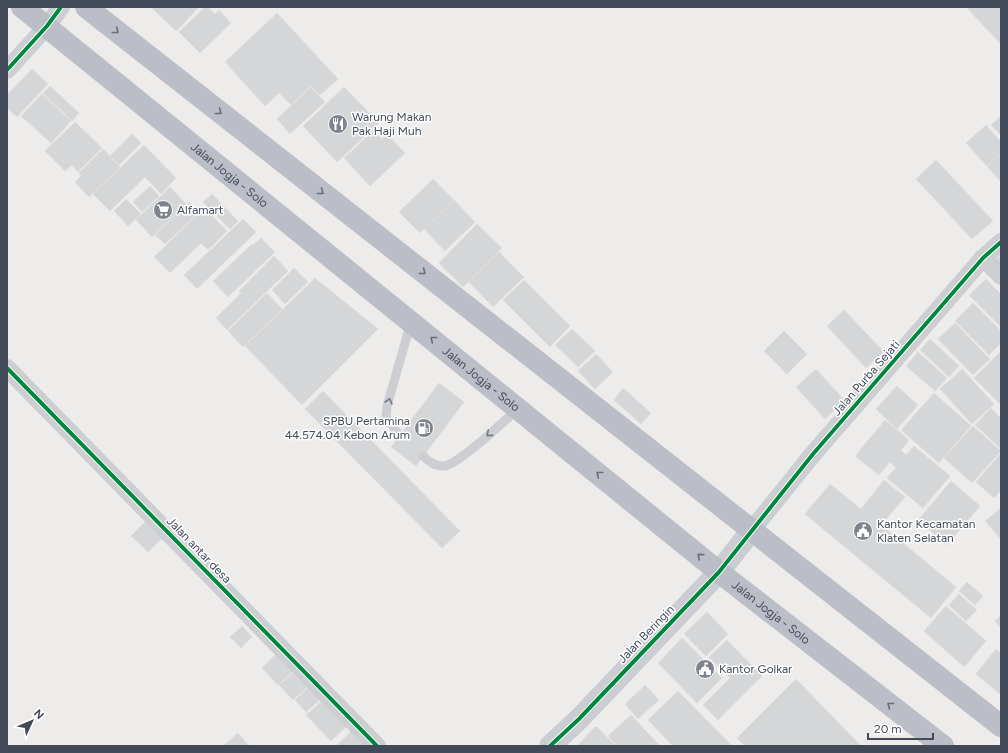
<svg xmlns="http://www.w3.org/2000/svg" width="1008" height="753" viewBox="0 0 1008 753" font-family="Figtree,sans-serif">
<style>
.building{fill:#d5d6d8;stroke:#dededf}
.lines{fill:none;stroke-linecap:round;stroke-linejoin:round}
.lane{stroke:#ccced2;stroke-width:9}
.street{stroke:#ccced2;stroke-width:18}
.secondary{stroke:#cbcdd2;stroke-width:22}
.highway{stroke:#bbbec6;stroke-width:22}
.cycleway-casing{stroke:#fff;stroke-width:6}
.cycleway{stroke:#00873e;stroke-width:4}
.oneway{stroke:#666d7a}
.oneway2{stroke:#727884}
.labels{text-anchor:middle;stroke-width:3;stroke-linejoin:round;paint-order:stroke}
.poi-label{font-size:12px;fill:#424a5a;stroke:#fff;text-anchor:start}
.street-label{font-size:12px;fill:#424a5a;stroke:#fff}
</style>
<rect width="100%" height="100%" fill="#edeceb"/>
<path class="building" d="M151,7H199L176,31Z
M205,7H208L215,14L219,10L231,23L200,53L179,32Z
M969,7H1001V44L967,8Z
M277,13L338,79L320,95L311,86L291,105L279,93L265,106L225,62Z
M32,69L48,84L17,117L7,108V95Z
M50,86L79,113L72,121L43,93Z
M311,87L325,102L290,134L277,119Z
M344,87L379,123L337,162L303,126Z
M42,94L71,121L51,143L21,116Z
M1001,116V135L991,125Z
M75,122L102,148L78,172L72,165L65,171L45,151Z
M986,125L1001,142V153L987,166L966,143Z
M374,130L382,139L387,134L405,153L370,186L344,158Z
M132,134L141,143L119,165L110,156Z
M144,145L176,178L161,194L145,177L110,211L93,194Z
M103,149L120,167L89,197L75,182L81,176L79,173Z
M1001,153V182L987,166Z
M936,160L993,221L972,239L916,179Z
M433,179L454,200L420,233L399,212Z
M150,186L159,196L142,212L133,202Z
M170,187L186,204L152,237L136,220Z
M212,194L238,221L230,229L203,202Z
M126,199L141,214L128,226L114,211Z
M454,200L475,222L445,251L424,229Z
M189,202L199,212L165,244L155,235Z
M204,208L227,231L208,250L201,243L170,273L154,257Z
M243,219L256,232L197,289L184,275Z
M477,224L502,248L463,287L439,263Z
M261,238L275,252L228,297L213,281L252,244L253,245Z
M499,252L524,277L493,307L469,282Z
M1001,255V273L992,264Z
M274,256L288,271L227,330L216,318L241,293L239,291Z
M294,268L308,282L285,304L272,290Z
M315,278L378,329L302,405L245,346Z
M986,279L1001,294V327L969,295Z
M524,280L570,326L550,347L503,300Z
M267,293L282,309L243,347L228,331Z
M973,303L1001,331V343L989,355L955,321Z
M844,310L884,352L866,368L827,326Z
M955,323L990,359L973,375L938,339Z
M572,329L595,351L578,367L555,345Z
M784,331L807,354L787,374L764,351Z
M930,339L959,366L949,377L920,350Z
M918,352L947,378L935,391L906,366Z
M1000,352L1001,404H1000L974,378Z
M596,354L613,372L595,389L578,371Z
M816,369L845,401L825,419L796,387Z
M962,369L994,404L972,424L940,389Z
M439,383L464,402L416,466L391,447Z
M897,386L918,405L897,429L876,409Z
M623,388L651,413L641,424L614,400Z
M323,391L460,531L442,548L305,409Z
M934,393L971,426L939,463L901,430Z
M991,408L1001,418V449L975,425Z
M885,420L909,440L901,450L906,455L914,446L950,476L923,508L887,478L896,468L890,462L879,475L855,456Z
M973,426L1001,451L972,483L944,458Z
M1001,453V490L994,498L976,482Z
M884,480L905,497L881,525L956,587L931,618L805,514L830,484L861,509Z
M951,481L980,506L947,545L918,520Z
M1001,508V539L985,521Z
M150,517L167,534L148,552L131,536Z
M967,582L983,596L975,605L959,591Z
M959,594L977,610L966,621L949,605Z
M946,606L986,641L964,667L924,631Z
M707,612L728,634L706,656L684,634Z
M1001,615V628L995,621Z
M242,626L252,637L241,648L230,637Z
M682,638L722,678L697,703L658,663Z
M727,640L762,676L718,720L703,705L730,678L709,657Z
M996,649L1001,653V695L976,674Z
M277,653L293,671L278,685L262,668Z
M294,672L308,686L293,700L279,685Z
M796,679L861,746H745L737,738Z
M312,684L323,697L306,712L295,700Z
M645,685L659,700L638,719L625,704Z
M678,691L732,746H673L648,720Z
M324,699L349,724L331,741L306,715Z
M631,715L660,746H617L608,736Z
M596,726L616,746H577Z
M355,728L372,746H336Z
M238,733L249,746H223Z"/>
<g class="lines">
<path class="lane" d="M399,435L386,417L387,406L411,322
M423,456C429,462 436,467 445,466C460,463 504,421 518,409"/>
<path class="street" d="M7,70L47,26L61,7
M983,258L1001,276
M7,368L377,746
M751,531L813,454L983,258L1001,242"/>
<path class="secondary" d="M550,746L579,719L719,572L751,531"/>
<g class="highway">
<path id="s1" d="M22,7L719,572L943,746"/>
<path d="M86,7L1001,726"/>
</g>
<defs>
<path id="cycleway" d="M7,70L47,26L61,7
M7,368L377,746
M550,746L579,719L719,572L813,454L983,258L1001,242"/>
</defs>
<use href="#cycleway" class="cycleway-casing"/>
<use href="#cycleway" class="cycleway"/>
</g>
<defs><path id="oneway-chevron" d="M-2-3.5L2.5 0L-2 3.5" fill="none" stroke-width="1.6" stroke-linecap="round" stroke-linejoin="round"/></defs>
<g class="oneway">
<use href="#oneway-chevron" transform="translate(116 31) rotate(38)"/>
<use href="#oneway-chevron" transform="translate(219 112) rotate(38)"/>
<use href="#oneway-chevron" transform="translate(321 192) rotate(38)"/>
<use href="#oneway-chevron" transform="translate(423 272) rotate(38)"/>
<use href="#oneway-chevron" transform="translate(433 339) rotate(-141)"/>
<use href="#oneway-chevron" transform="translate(599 474) rotate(-141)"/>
<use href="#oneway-chevron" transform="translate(700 556) rotate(-140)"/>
<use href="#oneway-chevron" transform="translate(890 705) rotate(-142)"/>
</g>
<g class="oneway2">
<use href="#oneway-chevron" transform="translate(389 401) rotate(-75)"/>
<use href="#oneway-chevron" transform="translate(489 434) rotate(140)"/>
</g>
<defs>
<symbol id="restaurant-disc" viewBox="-11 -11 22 22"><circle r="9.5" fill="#7e838d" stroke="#fff"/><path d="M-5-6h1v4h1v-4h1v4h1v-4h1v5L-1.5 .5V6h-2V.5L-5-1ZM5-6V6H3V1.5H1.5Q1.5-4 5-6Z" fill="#fff"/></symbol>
<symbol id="supermarket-disc" viewBox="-11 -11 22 22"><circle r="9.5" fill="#7e838d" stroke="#fff"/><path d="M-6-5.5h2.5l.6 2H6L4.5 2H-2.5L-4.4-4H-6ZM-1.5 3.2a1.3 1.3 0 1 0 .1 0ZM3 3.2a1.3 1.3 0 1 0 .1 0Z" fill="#fff"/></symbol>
<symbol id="fuel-disc" viewBox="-11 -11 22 22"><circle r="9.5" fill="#7e838d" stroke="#fff"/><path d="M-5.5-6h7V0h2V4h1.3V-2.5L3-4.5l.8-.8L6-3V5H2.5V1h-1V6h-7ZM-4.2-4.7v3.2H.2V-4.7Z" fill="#fff"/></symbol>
<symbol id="civic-disc" viewBox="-11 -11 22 22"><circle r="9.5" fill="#7e838d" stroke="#fff"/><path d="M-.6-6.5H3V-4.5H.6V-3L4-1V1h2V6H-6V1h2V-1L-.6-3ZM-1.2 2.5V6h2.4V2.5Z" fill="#fff"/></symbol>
</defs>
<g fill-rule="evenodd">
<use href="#restaurant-disc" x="327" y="113" width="22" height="22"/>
<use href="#supermarket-disc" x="152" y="199" width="22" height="22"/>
<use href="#fuel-disc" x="413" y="417" width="22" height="22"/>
<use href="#civic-disc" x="852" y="520" width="22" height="22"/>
<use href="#civic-disc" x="694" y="658" width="22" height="22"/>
</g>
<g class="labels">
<g class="poi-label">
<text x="352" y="121">Warung Makan<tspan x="352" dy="14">Pak Haji Muh</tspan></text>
<text x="177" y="214">Alfamart</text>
<text x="410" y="425" text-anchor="end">SPBU Pertamina<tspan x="410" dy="14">44.574.04 Kebon Arum</tspan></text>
<text x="877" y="528">Kantor Kecamatan<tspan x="877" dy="14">Klaten Selatan</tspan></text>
<text x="719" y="673">Kantor Golkar</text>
</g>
<g class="street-label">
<text dy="4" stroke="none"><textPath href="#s1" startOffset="267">Jalan Jogja - Solo</textPath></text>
<text transform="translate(866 378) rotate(-49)" y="4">Jalan Purba Sejati</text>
<text dy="4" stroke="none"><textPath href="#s1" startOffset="591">Jalan Jogja - Solo</textPath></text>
<text transform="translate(199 550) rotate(46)" y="4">Jalan antar desa</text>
<text dy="4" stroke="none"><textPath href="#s1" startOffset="963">Jalan Jogja - Solo</textPath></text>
<text transform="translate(646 634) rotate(-46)" y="4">Jalan Beringin</text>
</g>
</g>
<rect width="1008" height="753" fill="none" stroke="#424a5a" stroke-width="16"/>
<g transform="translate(32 721) rotate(46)" stroke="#ffffff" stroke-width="3" paint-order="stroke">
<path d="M0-3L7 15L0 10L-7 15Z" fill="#424a5a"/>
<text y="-6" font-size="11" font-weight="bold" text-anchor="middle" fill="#424a5a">N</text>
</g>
<path d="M868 733v6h65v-6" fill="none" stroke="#424a5a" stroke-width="2"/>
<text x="874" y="733" font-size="12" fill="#424a5a" stroke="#ffffff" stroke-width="3" paint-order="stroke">20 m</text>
</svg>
